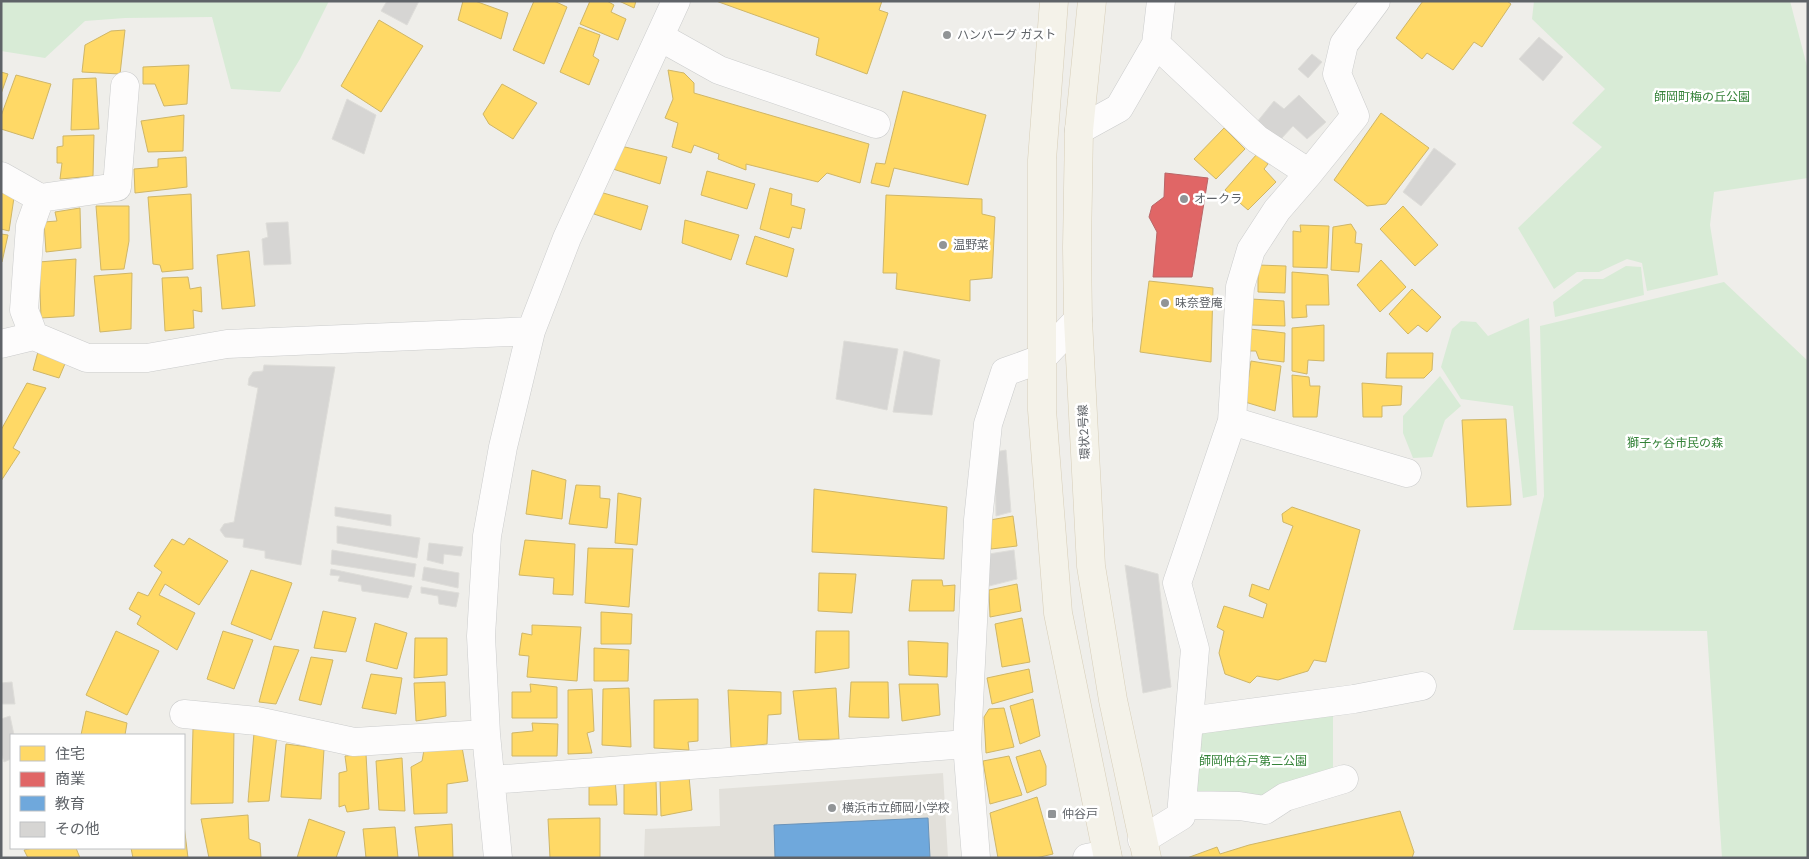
<svg xmlns="http://www.w3.org/2000/svg" width="1809" height="859" viewBox="0 0 1809 859" font-family="'DM Sans','Noto Sans JP',sans-serif">
<style>
.education{fill:#e2e0da}
.green{fill:#d8ebd6}
.homes{fill:#ffd966;stroke:#cfb667}
.shops{fill:#e06666;stroke:#b96567}
.schools{fill:#6fa8dc;stroke:#6a93b9}
.building{fill:#d6d5d3;stroke:#deddd9}
.lines{fill:none;stroke-linecap:round;stroke-linejoin:round}
.minor-casing{stroke:#cbcccc;stroke-width:29}
.major-casing{stroke:#d7ceb8;stroke-width:29}
.minor{stroke:#fdfcfc;stroke-width:28}
.major{stroke:#f4f2e9;stroke-width:28}
.poi-dot{fill:#919496;stroke:#fff;stroke-width:2}
.labels{text-anchor:middle;stroke-width:5;stroke-linejoin:round;paint-order:stroke}
.poi-label{font-size:12px;fill:#5f6368;stroke:#fff;text-anchor:start}
.park-label{font-size:12px;fill:#348238;stroke:#fff}
.street-label{font-size:12px;fill:#5f6368;stroke:#fff}
</style>
<rect width="100%" height="100%" fill="#efeeea"/>
<path class="education" d="M943,773L948,858H644L645,829L720,826L719,789Z"/>
<path class="green" d="M1,1H329L300,59L280,92L231,89L212,17L125,18L85,21L45,58L1,51Z
M1534,1H1790L1808,70V178L1714,192L1710,225L1718,275L1647,291L1642,263L1627,259L1599,272H1577L1554,289L1518,228L1602,147L1572,123L1605,89L1532,19Z
M1626,266L1641,267L1644,295L1555,317L1553,302L1584,279H1603Z
M1724,282L1808,361V858H1722L1707,631L1513,630L1544,496L1540,326Z
M1529,318L1537,495L1523,498L1513,406L1461,399L1441,367L1452,329L1461,321L1476,322L1488,336Z
M1440,376L1461,406L1445,420L1432,457L1413,458L1403,433V416Z
M1333,706V778L1263,805L1188,799L1193,728Z"/>
<path class="homes" d="M463,1H475L508,13L501,39L458,20Z
M534,1H554L567,7L544,64L513,50Z
M590,1H607L614,5L611,12L626,19L618,40L580,24Z
M619,1H636L634,8Z
M716,1H882L879,10L888,13L867,74L816,55L819,38Z
M1423,1H1507L1511,4L1482,47L1474,42L1453,70L1427,53L1422,59L1396,38Z
M379,20L423,46L381,112L341,86Z
M579,27L600,35L593,56L599,60L589,85L560,72Z
M125,30L120,74L82,72L85,45L111,31Z
M189,65L187,104L164,106L155,84H143V67Z
M668,70L684,73L694,83V93L869,144L860,183L827,173L818,182L746,164V170L718,159L719,154L694,145L691,153L672,147L678,123L665,118L673,99Z
M1,72L8,74L1,94Z
M16,75L51,84L33,139L1,129V116Z
M96,78L99,129L71,130L73,79Z
M502,84L537,103L513,139L489,124L483,114Z
M903,91L986,115L968,185L894,168L889,187L871,183L876,163L885,164Z
M1381,113L1429,148L1386,204L1367,206L1334,180Z
M184,115L183,151L148,152L141,121Z
M1224,128L1245,149L1216,179L1194,159Z
M94,135L93,176L60,179L62,163H57V147L63,146V136Z
M621,146L667,157L660,184L613,169Z
M1257,154L1268,164L1264,169L1276,182L1248,210L1225,190Z
M186,157L187,187L135,193L134,169L158,167V159Z
M707,171L755,184L747,209L701,195Z
M1,188L15,191L9,231L1,229Z
M770,188L792,194L791,205L805,209L801,229L792,227L789,238L760,229Z
M600,192L648,206L641,230L594,214Z
M191,194L193,269L162,272L160,265L153,264L148,197Z
M886,195L982,199V214L995,217L992,278L970,280V301L896,289L897,273H883Z
M96,206H129V241L124,269L101,270Z
M1403,206L1438,245L1415,266L1380,229Z
M80,208L81,248L46,252L44,222L57,221L55,212Z
M685,220L739,235L731,260L682,243Z
M1351,224L1356,232L1355,243L1362,244L1359,272L1331,270L1333,227Z
M1300,225L1329,226L1327,268L1293,267V231L1301,232Z
M1,234L8,235L2,262H1Z
M755,236L794,249L787,277L746,264Z
M249,251L255,306L222,309L217,255Z
M76,259L74,316L41,318L39,262Z
M1381,260L1406,287L1380,312L1357,285Z
M1258,265L1286,266L1285,293L1258,292Z
M1292,272L1328,275L1329,305H1306L1307,317L1292,318Z
M132,273L131,329L100,332L94,276Z
M188,277L190,289L201,287L202,312L193,310L194,328L165,331L162,278Z
M1149,281L1213,288L1211,362L1140,352Z
M1412,289L1441,317L1427,332L1418,325L1408,334L1389,314Z
M1251,299L1284,301L1285,326L1251,325Z
M1324,325V361L1308,360L1307,374L1292,371V328Z
M1250,329L1285,333L1284,362L1259,359L1256,351H1249Z
M39,348L67,359L59,378L33,370Z
M1387,353H1433L1432,370L1424,378H1386Z
M1251,361L1281,366L1275,411L1245,402Z
M1292,375L1309,377L1310,386H1320L1317,417H1293Z
M27,383L46,388L13,448L20,452L1,481V430Z
M1362,383L1402,386L1401,405L1382,406V417H1363Z
M1506,419L1511,505L1467,507L1462,420Z
M532,470L566,480L562,519L526,514Z
M576,485L600,486V498L610,499L607,528L569,524Z
M814,489L947,507L944,559L812,552Z
M618,493L641,498L637,545L615,543Z
M1292,507L1360,530L1326,662L1314,660L1308,671L1278,680L1257,676L1250,683L1225,674L1219,653L1224,631L1217,627L1224,606L1263,618L1267,604L1249,596L1252,584L1269,590L1293,526L1283,522L1282,514Z
M1013,516L1017,546L991,549L990,520Z
M189,538L228,561L199,605L165,584L159,595L195,613L177,650L137,624L141,616L129,609L138,592L148,596L162,572L154,566L172,539L184,545Z
M525,540L575,544L573,595L553,594L554,578L519,575Z
M588,548L633,549L629,607L585,603Z
M251,570L292,583L271,640L231,624Z
M819,573L856,574L852,613L818,611Z
M912,580H942L943,586L955,585L954,611H909Z
M1017,584L1021,611L990,617L989,590Z
M323,611L356,618L346,652L314,648Z
M601,612L632,614L631,644H601Z
M1022,618L1030,662L1002,667L995,624Z
M375,623L407,633L397,669L366,661Z
M532,625L581,627L577,681L527,677L529,656L519,655L522,633L532,635Z
M116,631L159,651L127,715L86,695Z
M223,631L253,640L234,689L207,679Z
M816,631H849V668L815,673Z
M415,638H447V675L414,678Z
M908,641L948,643L947,677L909,675Z
M274,646L299,650L276,704L259,702Z
M594,648L629,650L628,681H594Z
M311,657L333,660L321,705L299,700Z
M1029,669L1033,692L992,704L987,678Z
M371,674L402,678L396,714L362,708Z
M445,682L446,716L416,721L414,683Z
M851,682H888L889,718L849,717Z
M530,684L557,687V718H512V692H531Z
M899,684H938L940,715L902,721Z
M629,688L631,747L602,745L603,689Z
M836,688L839,739L799,740L793,691Z
M592,689L594,731L587,733L592,753L568,754V690Z
M728,690L781,692V714L768,715L767,744L731,748Z
M698,699V741L688,742L689,750L654,748V700Z
M1033,699L1040,736L1020,744L1010,706Z
M1004,708L1014,747L986,753L984,717L989,709Z
M86,711L127,723L125,735H81Z
M532,723L558,724L557,756H512V733L533,731Z
M234,728L233,803L191,804L193,729Z
M254,733L277,735L269,801L248,802Z
M286,744L324,749L321,799L281,797Z
M462,747L468,781L447,784V813L414,814L411,767L422,761L424,750Z
M1040,750L1046,766V785L1027,793L1016,757Z
M366,754L369,809L347,812L345,805L339,807V773L347,771L345,756Z
M1009,756L1022,795L990,804L983,761Z
M402,758L405,811L379,810L376,761Z
M689,776L692,810L661,816L660,781Z
M589,778H615L617,805H589Z
M624,780L656,781L657,815L624,814Z
M1037,797L1053,854L1036,858H998L990,813Z
M1400,811L1414,852L1412,858H1187L1217,847L1220,854L1249,845Z
M248,815L249,839L260,843L261,858H209L201,819Z
M600,818V858H550L548,819Z
M309,819L345,832L336,858H297Z
M452,824L453,858H419L415,827Z
M184,825L188,858H133L131,848H184Z
M395,827L398,858H366L363,829Z
M33,848H76L80,858H28L24,850Z"/>
<path class="shops" d="M1165,173L1208,178L1192,277H1153L1157,232L1149,217L1152,206L1164,197Z"/>
<path class="schools" d="M928,818L930,858H775L774,825Z"/>
<path class="building" d="M387,1H419L407,25L381,11Z
M1539,37L1563,57L1543,81L1519,59Z
M1312,54L1322,62L1308,78L1298,69Z
M1299,95L1326,122L1307,139L1293,126L1280,140L1257,122L1274,101L1284,109Z
M347,99L376,115L364,154L332,139Z
M1434,148L1456,164L1421,206L1403,192Z
M288,222L291,264L264,265L262,239L268,237L266,223Z
M844,341L898,349L887,410L836,399Z
M904,351L940,360L932,415L893,412Z
M264,365L335,367L301,565L265,558V551L243,547L244,539L225,537L220,530L224,524L234,522L258,388L248,385L249,378L253,372L263,371Z
M1006,450L1011,512L996,516L995,452Z
M335,507L391,515V526L335,516Z
M337,526L420,538L417,558L337,543Z
M429,543L463,547L461,556L444,554L443,564L427,560Z
M332,550L416,564L414,577L331,564Z
M1014,550L1017,579L989,586V554Z
M1125,565L1158,574L1171,687L1143,693Z
M424,567L459,573L458,588L422,580Z
M331,569L412,586L408,598L362,591L361,585L338,581L340,576L330,575Z
M421,587L459,593L456,607L439,604L438,596L421,593Z
M12,682L15,704H1V683Z
M10,716L14,735H11V759L4,762L1,753V719Z"/>
<g class="lines">
<defs>
<path id="minor" d="M660,37L719,70L876,124
M1156,44L1161,1
M1079,130L1119,108L1156,44L1257,139L1309,173L1355,116L1337,74L1344,44L1376,1
M1,176L40,198L30,226L24,310L34,336L87,358H147L227,344L531,331
M40,198L117,187L125,86
M1,344L34,336
M1232,421L1407,473
M184,714L257,721L354,742L486,734
M1189,721L1354,699L1422,686
M491,780L967,744
M1182,805L1239,806L1265,810L1285,797L1344,779
M1142,840L1181,816L1195,649L1177,583L1232,421L1240,287L1251,250L1277,210L1309,173
M498,858L486,734L481,636L487,536L503,447L531,331L567,238L676,1
M976,858L967,744L978,520L988,424L1005,372L1041,359L1078,320
M1087,858L1107,854"/>
<path id="major" d="M1054,1L1042,160V410L1058,613L1108,858
M1092,1L1079,130L1077,247L1078,320L1091,566L1113,700L1147,858"/>
</defs>
<use href="#minor" class="minor-casing"/>
<use href="#major" class="major-casing"/>
<use href="#minor" class="minor"/>
<use href="#major" class="major"/>
</g>
<g class="poi-dot">
<circle cx="947" cy="35" r="5"/>
<circle cx="1184" cy="199" r="5"/>
<circle cx="943" cy="245" r="5"/>
<circle cx="1165" cy="303" r="5"/>
<circle cx="832" cy="808" r="5"/>
<rect x="1047" y="809" width="10" height="10" rx="2.5"/>
</g>
<g class="labels">
<g class="poi-label">
<text x="957" y="39">ハンバーグ ガスト</text>
<text x="1194" y="203">オークラ</text>
<text x="953" y="249">温野菜</text>
<text x="1175" y="307">味奈登庵</text>
<text x="842" y="812">横浜市立師岡小学校</text>
<text x="1062" y="818">仲谷戸</text>
</g>
<g class="park-label">
<text x="1702" y="101">師岡町梅の丘公園</text>
<text x="1675" y="447">獅子ヶ谷市民の森</text>
<text x="1253" y="765">師岡仲谷戸第二公園</text>
</g>
<g class="street-label">
<text transform="translate(1084 432) rotate(-93)" y="4">環状2号線</text>
</g>
</g>
<rect width="1809" height="859" fill="none" stroke="#5f6368" stroke-width="5"/>
<rect x="10" y="734" width="175" height="115" fill="#ffffff" stroke="#bfc1c3"/>
<rect x="20" y="746" width="25" height="15" fill="#ffd966" stroke="#bfc1c3"/>
<text x="55" y="759" font-size="15" fill="#5f6368">住宅</text>
<rect x="20" y="772" width="25" height="15" fill="#e06666" stroke="#bfc1c3"/>
<text x="55" y="784" font-size="15" fill="#5f6368">商業</text>
<rect x="20" y="796" width="25" height="15" fill="#6fa8dc" stroke="#bfc1c3"/>
<text x="55" y="809" font-size="15" fill="#5f6368">教育</text>
<rect x="20" y="822" width="25" height="15" fill="#d6d5d3" stroke="#bfc1c3"/>
<text x="55" y="834" font-size="15" fill="#5f6368">その他</text>
</svg>
